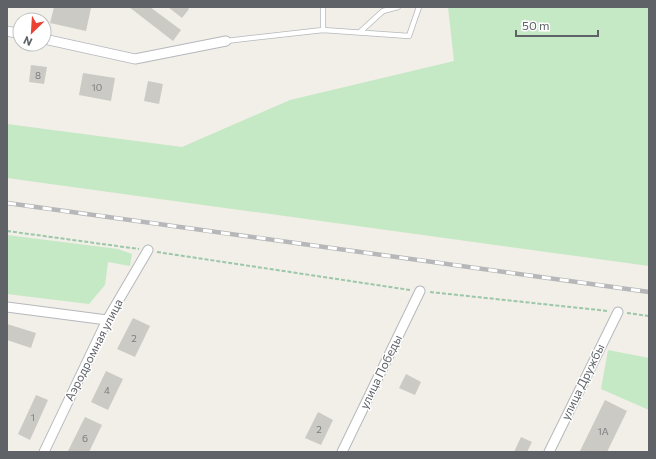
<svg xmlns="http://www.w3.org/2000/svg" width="656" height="459" viewBox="0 0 656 459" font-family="Commissioner,sans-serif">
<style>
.green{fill:#c5e8c5}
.building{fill:#cccac5}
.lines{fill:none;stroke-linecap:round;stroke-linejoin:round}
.lane-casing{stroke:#b5b8bc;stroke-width:6}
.street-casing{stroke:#b5b8bc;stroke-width:11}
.path{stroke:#9cc7a9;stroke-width:2;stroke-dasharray:4 2;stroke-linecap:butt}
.lane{stroke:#fff;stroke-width:4.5}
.street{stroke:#fff;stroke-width:9}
.rail-casing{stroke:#b6b7b8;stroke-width:4.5}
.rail{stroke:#fff;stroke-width:3;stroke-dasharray:9;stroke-linecap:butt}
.labels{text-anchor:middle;stroke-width:3;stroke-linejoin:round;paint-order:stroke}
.number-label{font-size:10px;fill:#7a7d7f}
.street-label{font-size:12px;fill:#5f6368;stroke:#fff}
</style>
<rect width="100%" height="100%" fill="#f1efe8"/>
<path class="green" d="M448,7H649V266L7,178V124L182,147L290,100L454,61Z
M7,235L118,249L132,254L130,266L108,262L105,285L89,304L7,294Z
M608,350L649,358V410L601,389Z"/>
<path class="building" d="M54,7H85L91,8L86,31L50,23Z
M129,7H150L181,30L173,41Z
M168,7H187L189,9L182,18Z
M31,65L47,67L44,84L29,82Z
M83,73L115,78L111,101L79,95Z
M148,81L163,84L159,104L144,101Z
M133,318L150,326L135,357L117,349Z
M7,324L36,333L31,348L7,340Z
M106,371L123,379L108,410L91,402Z
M406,374L421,382L415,395L399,388Z
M36,395L48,400L30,440L18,434Z
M605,400L627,411L607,452H582L580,451Z
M318,412L333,420L321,445L305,438Z
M85,417L102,425L89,452H69L68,451Z
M521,437L532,442L527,452H514Z"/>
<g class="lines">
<defs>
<path id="lane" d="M323,30L409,36L419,7
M360,32L383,11L398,7
M226,41L323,30V7"/>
<path id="street" d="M7,31L20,34
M44,39L135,59L226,41
M7,307L107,320
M44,452L107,320L148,250
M342,452L420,291
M549,452L618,312"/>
</defs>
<use href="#lane" class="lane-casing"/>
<use href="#street" class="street-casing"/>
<path class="path" d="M7,231L139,249
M157,252L410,290
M430,292L608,311
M627,313L649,316"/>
<use href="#lane" class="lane"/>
<use href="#street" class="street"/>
<defs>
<path id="rail" d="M7,203L649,292"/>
</defs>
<use href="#rail" class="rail-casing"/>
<use href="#rail" class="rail"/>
</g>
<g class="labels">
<g class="number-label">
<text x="38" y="79">8</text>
<text x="97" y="91">10</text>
<text x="134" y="342">2</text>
<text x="107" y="394">4</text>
<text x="33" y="421">1</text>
<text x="319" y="433">2</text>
<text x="603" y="435">1А</text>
<text x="85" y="442">6</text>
</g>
<g class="street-label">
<text transform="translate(94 350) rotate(-63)" y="4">Аэродромная улица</text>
<text transform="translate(381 372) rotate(-64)" y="4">улица Победы</text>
<text transform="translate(583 382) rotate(-64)" y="4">улица Дружбы</text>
</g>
</g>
<rect width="656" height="459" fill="none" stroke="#5f6368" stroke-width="16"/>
<g transform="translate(32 32) rotate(205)"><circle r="19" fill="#ffffff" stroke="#bfc1c3"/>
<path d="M0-3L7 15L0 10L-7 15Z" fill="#ea4335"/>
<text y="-6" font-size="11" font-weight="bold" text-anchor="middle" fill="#5f6368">N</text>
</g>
<path d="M516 30v6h82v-6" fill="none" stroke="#5f6368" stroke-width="2"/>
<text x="522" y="30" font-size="12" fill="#5f6368" stroke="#ffffff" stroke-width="3" paint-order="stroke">50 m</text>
</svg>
